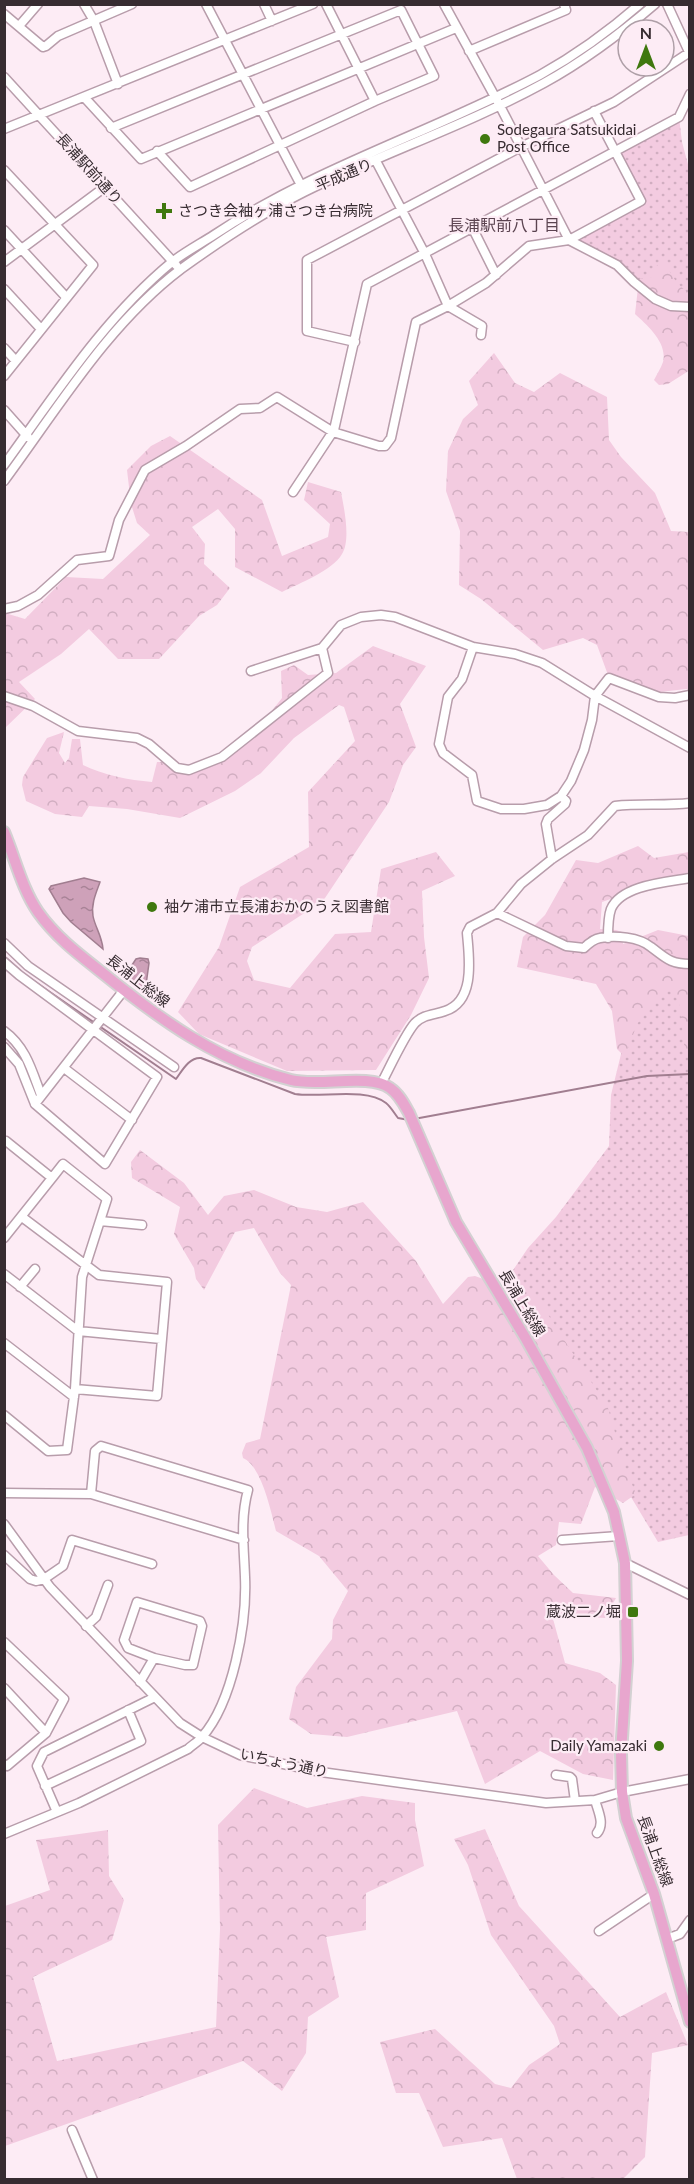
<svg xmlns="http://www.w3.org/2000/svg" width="694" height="2184" viewBox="0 0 694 2184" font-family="Lato,'Noto Sans JP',sans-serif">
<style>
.green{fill:url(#green-dots)}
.forest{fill:url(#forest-crowns)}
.water{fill:url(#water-ripples);stroke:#a17e90;stroke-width:1.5}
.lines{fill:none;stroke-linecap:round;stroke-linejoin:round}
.stream{stroke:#a17e90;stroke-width:2}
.minor-casing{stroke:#b89dab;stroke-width:11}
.major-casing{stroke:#d3d1d2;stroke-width:14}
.minor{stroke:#fff;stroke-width:8}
.major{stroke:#e8a6ce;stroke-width:10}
.poi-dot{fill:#3f780e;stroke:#fdecf5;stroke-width:2}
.labels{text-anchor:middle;stroke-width:4.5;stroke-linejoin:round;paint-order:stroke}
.poi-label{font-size:15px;fill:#372c31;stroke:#fdecf5;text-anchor:start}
.street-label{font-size:15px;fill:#372c31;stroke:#fdecf5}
.neighbourhood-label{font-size:16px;fill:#5b4350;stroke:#fdecf5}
</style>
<defs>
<pattern id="green-dots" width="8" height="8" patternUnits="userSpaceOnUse" patternTransform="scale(1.5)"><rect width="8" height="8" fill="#f3cbe0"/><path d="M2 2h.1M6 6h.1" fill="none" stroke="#d1aec1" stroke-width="1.8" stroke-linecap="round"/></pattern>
<pattern id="forest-crowns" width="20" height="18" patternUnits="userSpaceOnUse" patternTransform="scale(1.5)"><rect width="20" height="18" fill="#f3cbe0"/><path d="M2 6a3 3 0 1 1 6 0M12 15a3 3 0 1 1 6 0" fill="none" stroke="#d1aec1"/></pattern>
<pattern id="water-ripples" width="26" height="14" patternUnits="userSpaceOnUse" patternTransform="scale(1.5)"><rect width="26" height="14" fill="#cea1b9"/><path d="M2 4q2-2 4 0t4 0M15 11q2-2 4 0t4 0" fill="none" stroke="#a88397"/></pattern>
</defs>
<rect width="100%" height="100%" fill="#fdecf5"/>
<path class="green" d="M679,117L682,142L690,172L689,308L671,306L617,265L569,240L641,202L615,152Z
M689,972V1535L658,1542L610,1462L575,1387L505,1282L528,1248L556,1217L609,1146L611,1095L633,1005Z"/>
<path class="forest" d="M663,261L677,283L689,294L690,370L668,384L659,385L654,380C657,374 661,368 663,362C668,343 647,325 635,314L639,279L653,277L655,267Z
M494,353L515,383L534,392L560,373L607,397L609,440L621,457L655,493L671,531L689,532V690L686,689L660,692L608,675L597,645L583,638L543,650L481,599L459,585L460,531L446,491L448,451L463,419L478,405L469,381Z
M170,436L262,500L282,556L328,537L330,524L304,500L308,482L341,492C344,508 351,540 342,554C332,571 300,583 282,592L235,567V529L218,509L192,527L205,544L204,564L230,588L217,605L199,616L159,659H118L89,629L61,654L19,682L35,699L5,728V613L25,619L66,577L103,579L150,535L137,523L131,504L127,470L151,446Z
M373,646L426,666L400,704L416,747L403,765L389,802L323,901L252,947L247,961L254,980L290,988L335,934L371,932L381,869L436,852L455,876L422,891L424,937L429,978L411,1015L376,1070L287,1071L199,1034L178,1012L219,947L240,887L309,847L308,792L355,741L344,707L339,705L294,738L261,773L235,791L180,818L127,809L89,806L82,817L55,814L26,801L22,785L23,777L47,738L64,732L59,753L65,763L69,758L72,739H80L83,765C103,775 129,780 152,782L157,762H165L171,770L196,771L252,736L282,698L281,671L294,665L308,675L336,673Z
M638,846L654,858L689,852V872L602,902L600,929L616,930L622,932L623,944L658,930L689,936V1057L685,1052L679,1001L667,988L637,1024L625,1057L617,1049L612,1011L596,984L517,967L523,937L545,915L576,860L598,863Z
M140,1150L184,1183L208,1215L224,1196L254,1190L296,1207L327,1212L363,1202L416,1261L443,1304L468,1277L475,1276L538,1299L608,1408L625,1467L636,1494L623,1503L595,1487L581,1524L559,1522L556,1545L538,1556L554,1575L573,1593L616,1598L605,1618L552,1615L565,1663L600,1673L616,1685L613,1780L583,1774L540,1751L485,1784L457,1711L347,1737L311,1734L289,1719L296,1687L332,1639L333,1620L348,1591L319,1556L276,1531C271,1512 262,1466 243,1458L242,1453L246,1443L260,1439L291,1285L280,1273L254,1228L235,1232L204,1290L196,1279L194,1268L174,1234L180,1207L132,1178L131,1162Z
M254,1788L307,1808L362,1796L415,1803V1820L424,1866L366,1893V1930L326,1937L339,1997L308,2017L306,2053L282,2091L243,2061L5,2146V1906L50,1890L36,1840L108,1830L109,1876L124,1900L112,1940L33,1977L57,2061L216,2027L220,1929L218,1825Z
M485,1829L519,1906L620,2017L666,1992L688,2045L652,2053L645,2157L623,2179H517L502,2138L443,2147L419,2093H396L380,2042L435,2029L495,2084L511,2088L529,2065L560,2044L554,2026L491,1935L468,1865L454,1839Z"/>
<path class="water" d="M84,878L100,882C96,893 91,904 93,916C95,927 102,936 103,949L71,922L63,913L49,889L51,886Z
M140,958L148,959L149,963L145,992L126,977V974L136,959Z"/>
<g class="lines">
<path class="stream" d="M4,956L24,974
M31,979L176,1079C182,1071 189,1057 201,1058L295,1094C322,1098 365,1087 386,1103C391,1107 394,1113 398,1118L409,1120
M414,1119L647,1076L690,1074"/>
<defs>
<path id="minor" d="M84,4L94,21L118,84
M206,4L303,189
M264,4L272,21
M326,4L375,101
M444,4L500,106L569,240L617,265L634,282L655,299L671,306L690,307
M667,4L690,54
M4,14L43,47L46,46L58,36L132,4
M19,26L38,4
M469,51L566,10L564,4
M4,77L176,265
M84,97L141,159L456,28
M111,128L401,10L434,76L375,101L190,187L157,151
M4,129L313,4
M376,161L425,254L448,306L482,326L481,335
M4,170L93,265L4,376
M473,229L496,275
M4,230L66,297
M4,262L105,187
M4,289L41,329
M355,342L307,331V260L521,147L614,102L690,52
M4,348L16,361
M4,410L28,437
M4,465C55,395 104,318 172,262C185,252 200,244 214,235C316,167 433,132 540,75C576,55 609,31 640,4
M4,481C58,408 108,324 181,269C220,241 262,213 304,192C383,153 467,125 544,83C584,61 620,34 655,4
M293,492L334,430L367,284L679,117L690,94
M4,609L18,606L38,595L77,560L109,556L119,520L145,470L186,446L240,409L260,408L277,397L333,432L379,446H385L391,438L416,322L448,306L486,283L529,246L569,240L641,201L594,111
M473,647L462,679L448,697L439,744L443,753L472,775L477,801L501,809H524L547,805L561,796L571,781L584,750L592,720L595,696L609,678L659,697L675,698L690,695
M251,671L322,648L341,625L361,617L381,615L395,617L473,647L515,654L542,663L595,696L690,748
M4,696L33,706L78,731L137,738L149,744L177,768L189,770L222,757L328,673L322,648
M552,859L546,824L548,819L565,804L566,801L561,796
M497,913L566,946L584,948C588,944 594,939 600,938C615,935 639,937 651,947C666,958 670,964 690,964
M608,938C608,929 608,917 611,909C621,885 667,882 690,878
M4,943L28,966L174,1067
M4,962L19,975L157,1077L105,1164L35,1104L19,1064L4,1047
M4,1031C26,1047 32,1071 41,1095
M64,1068L132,1120
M381,1084C389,1069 405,1034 415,1023C424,1014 434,1015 445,1011C476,1001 469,957 467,933L470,927L497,913L521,884L552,859L588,835L615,806C640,803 665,806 690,803
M35,1104L124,990
M22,1217L99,1275L167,1282L157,1396L75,1389
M100,1221L142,1225
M4,1238L52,1178L6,1141
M4,1274L78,1331L161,1339
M20,1287L35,1269
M4,1343L74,1397
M4,1415L48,1451L67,1450L75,1389L82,1277L107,1199L63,1164L52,1178
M4,1493L91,1494L244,1540
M4,1524L50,1587L180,1723L202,1737L240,1755L321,1772L546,1803L595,1800L622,1792L690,1779
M562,1540L619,1536
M4,1555L30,1579L36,1581L44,1579L63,1566L72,1540L152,1564
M625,1563L690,1595
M86,1626L96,1617L108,1585
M4,1642L64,1699L46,1733L7,1766L4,1764
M140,1682L154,1658L128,1648L124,1640L137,1602L200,1621L202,1626L193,1665H185L154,1658
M4,1688L46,1733
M556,1775L570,1777L572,1779L575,1801
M45,1786L141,1741L128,1710
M595,1800C598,1811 605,1824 597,1833
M57,1812L37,1766L44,1752L155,1697
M4,1834L79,1803L188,1749C192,1745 198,1742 202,1737C233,1702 247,1623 245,1577C244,1548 240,1519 248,1490L101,1446L95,1451L91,1494
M599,1931L654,1894
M667,1939L680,1934L690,1920
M72,2130L93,2180"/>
<path id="major" d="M4,832C15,858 22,889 38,912C55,936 77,953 100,971C158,1018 218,1062 291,1080C319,1087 369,1073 390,1088C399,1094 404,1104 409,1113L456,1222L526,1339L587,1448L614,1512L625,1563L627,1661L621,1753L622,1792L626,1818L654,1894L690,2022"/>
</defs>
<use href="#minor" class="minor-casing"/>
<use href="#major" class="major-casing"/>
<use href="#minor" class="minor"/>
<use href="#major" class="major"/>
</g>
<g class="poi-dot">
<circle cx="485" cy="139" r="6"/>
<path d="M161 202h6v6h6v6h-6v6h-6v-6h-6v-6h6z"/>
<circle cx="152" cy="907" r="6"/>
<rect x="627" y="1606" width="12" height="12" rx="3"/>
<circle cx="659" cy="1746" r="6"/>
</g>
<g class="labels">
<g class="poi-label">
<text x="497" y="135">Sodegaura Satsukidai<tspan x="497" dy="17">Post Office</tspan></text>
<text x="178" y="216">さつき会袖ヶ浦さつき台病院</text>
<text x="164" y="912">袖ケ浦市立長浦おかのうえ図書館</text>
<text x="621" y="1617" text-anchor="end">蔵波二ノ堀</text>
<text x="647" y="1751" text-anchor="end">Daily Yamazaki</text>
</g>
<g class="street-label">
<text transform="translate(89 169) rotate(48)" y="5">長浦駅前通り</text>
<text transform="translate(344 175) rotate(-23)" y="5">平成通り</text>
<text transform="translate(138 981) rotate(38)" y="5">長浦上総線</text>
<text transform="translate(522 1303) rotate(59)" y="5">長浦上総線</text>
<text transform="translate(284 1763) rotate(12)" y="5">いちょう通り</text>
<text transform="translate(655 1851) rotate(70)" y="5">長浦上総線</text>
</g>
<g class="neighbourhood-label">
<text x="504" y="231">長浦駅前八丁目</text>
</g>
</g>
<rect width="694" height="2184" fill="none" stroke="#372c31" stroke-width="12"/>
<g transform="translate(646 48)"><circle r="28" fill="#fdecf5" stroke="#ae9fa7" stroke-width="1.5"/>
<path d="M0-4.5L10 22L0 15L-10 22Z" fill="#3f780e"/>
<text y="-9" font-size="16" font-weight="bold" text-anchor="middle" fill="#372c31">N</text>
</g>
</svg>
